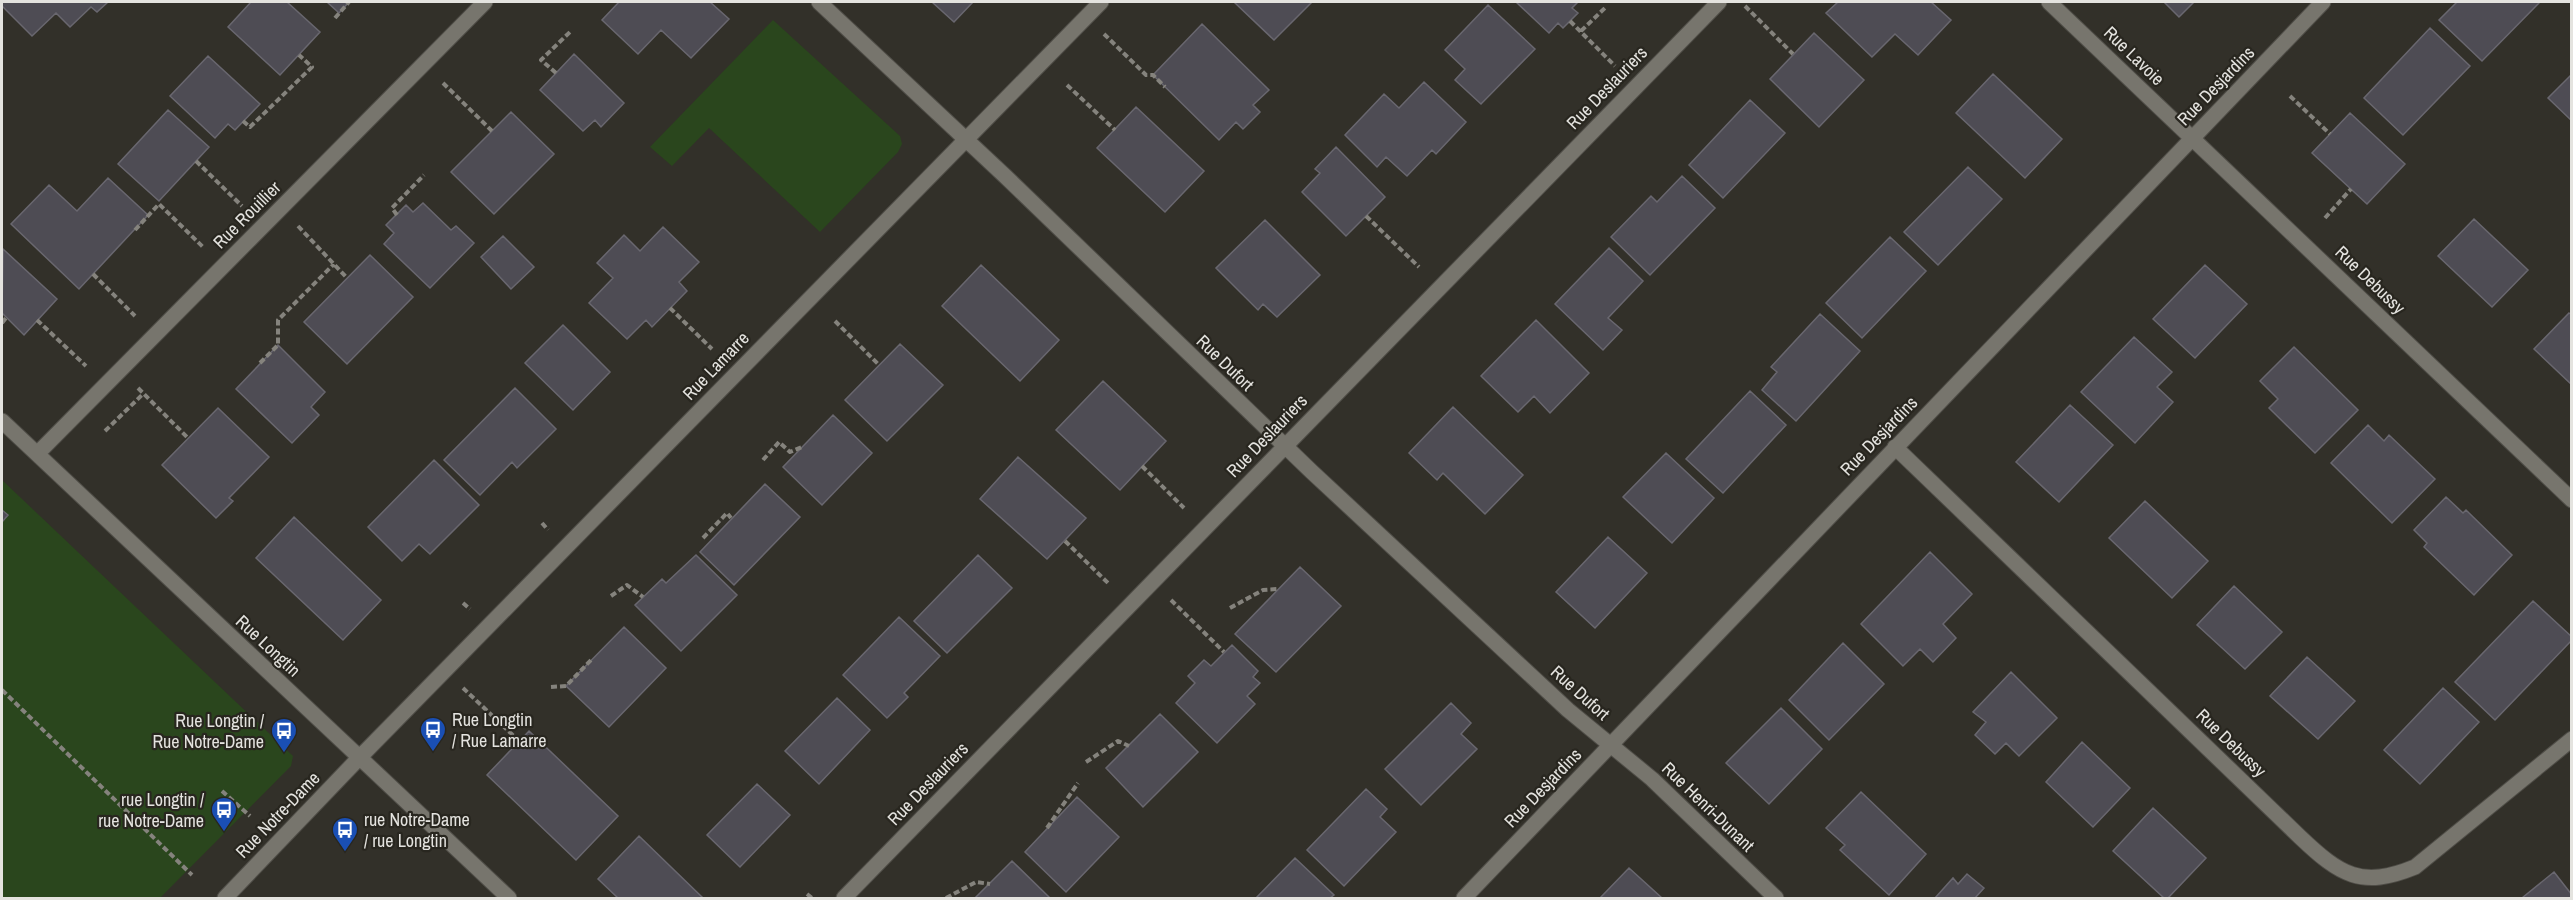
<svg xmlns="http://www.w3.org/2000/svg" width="2573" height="900" viewBox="0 0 2573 900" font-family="'Archivo Narrow',sans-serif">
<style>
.green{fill:#2a461d}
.building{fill:#4e4c54;stroke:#69676f;stroke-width:1.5}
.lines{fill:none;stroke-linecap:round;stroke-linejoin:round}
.minor-casing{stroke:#4f4d47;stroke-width:17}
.path{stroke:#85837d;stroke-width:4;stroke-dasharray:6 3;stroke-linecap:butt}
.minor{stroke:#77756d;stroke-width:15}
.labels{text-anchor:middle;stroke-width:4.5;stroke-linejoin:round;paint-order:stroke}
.street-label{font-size:18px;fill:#e4e3df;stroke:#28261f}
.poi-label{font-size:18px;fill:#e4e3df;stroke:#28261f;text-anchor:start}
</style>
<rect width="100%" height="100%" fill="#323029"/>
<path class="green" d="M773,20L900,136L902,144L898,152L820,232L709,128L672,166L650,147Z
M2,480L293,756L291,766L160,898H2Z"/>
<path class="building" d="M2,2H108L97,12L91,7L70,27L56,13L32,36L2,6Z
M251,2H287L320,32L280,75L228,27Z
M327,2H349L339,13Z
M619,2H710L729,19L691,58L661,30L638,54L602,20Z
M932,2H973L954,22Z
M1234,2H1312L1274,40Z
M1516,2H1578L1572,8L1578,13L1563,28L1558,23L1549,33Z
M1838,2H1931L1951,20L1918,55L1895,34L1872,57L1826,13Z
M2164,2H2194L2179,17Z
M2457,2H2537L2539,3L2482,61L2439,20Z
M1488,5L1535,49L1481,104L1455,80L1465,69L1445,50Z
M1202,24L1269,90L1253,105L1260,112L1243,129L1236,122L1219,140L1153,75Z
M2430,28L2470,66L2403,135L2364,98Z
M1814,33L1864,80L1819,127L1770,79Z
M574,54L624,103L601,127L595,120L583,131L540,90Z
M208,56L260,104L235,130L228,124L215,138L170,96Z
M1993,74L2062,139L2025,178L1956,113Z
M2572,74V121L2548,98Z
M1424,82L1466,122L1436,154L1432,150L1407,176L1386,157L1377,167L1345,135L1384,94L1399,108Z
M1750,100L1785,133L1723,198L1689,165Z
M1136,107L1204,171L1165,212L1097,148Z
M168,110L209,147L159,201L118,164Z
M511,112L554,154L494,214L451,172Z
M2350,113L2405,164L2367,204L2312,153Z
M1336,147L1385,197L1346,236L1302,192L1320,173L1315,169Z
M1968,167L2002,199L1938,265L1904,232Z
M1682,176L1715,208L1650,275L1611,237L1651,196L1657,202Z
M108,178L148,215L79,289L11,224L49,185L77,211Z
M423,203L451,230L456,226L474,243L430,288L384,244L394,233L386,225L406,205L413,212Z
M2474,219L2528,270L2492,307L2438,256Z
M1265,220L1320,275L1277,317L1263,304L1258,310L1216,268Z
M663,227L699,262L679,282L687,291L652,327L646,320L627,339L589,303L613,278L597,263L624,235L640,251Z
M503,236L534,267L511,289L481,257Z
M1890,237L1926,271L1862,338L1826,303Z
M1609,248L1643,281L1608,318L1622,330L1603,350L1555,304Z
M3,249L57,299L24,335L2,313Z
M370,255L413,297L347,364L304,322Z
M981,265L1059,340L1020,381L942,306Z
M2205,265L2247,304L2195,358L2153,319Z
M2569,313L2572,315V385L2534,349Z
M1820,314L1860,351L1796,421L1762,390L1777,372L1771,367Z
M1536,320L1589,373L1550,413L1534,396L1518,412L1481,376Z
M563,325L610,372L573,410L525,363Z
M2134,337L2172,372L2157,387L2173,402L2135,443L2081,392Z
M900,344L943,385L887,441L845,400Z
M278,345L325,392L311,407L319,415L292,443L236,389Z
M2294,347L2358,410L2315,453L2269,408L2278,399L2260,381Z
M1103,381L1166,441L1120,490L1056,430Z
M515,388L556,429L517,468L512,462L480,495L444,460Z
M1750,391L1786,425L1723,493L1686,459Z
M2070,405L2113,445L2059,502L2016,462Z
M1453,407L1523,475L1485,514L1443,473L1437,480L1409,453Z
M218,408L269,457L229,498L233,501L216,518L162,465Z
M833,415L872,453L822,505L783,467Z
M2368,425L2384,441L2389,435L2435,479L2392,523L2331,463Z
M1666,453L1714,498L1672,543L1623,497Z
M1018,457L1086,518L1047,559L980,499Z
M434,460L479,505L430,554L419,544L402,561L368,527Z
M765,484L800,517L734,585L700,552Z
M2446,497L2463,513L2466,510L2512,555L2474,595L2424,547L2427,543L2414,530Z
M2145,501L2208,561L2172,598L2109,538Z
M2,510L8,515L2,522Z
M294,517L381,600L343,640L256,558Z
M1608,537L1647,573L1595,628L1556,592Z
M1930,552L1972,594L1943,624L1956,638L1933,662L1920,649L1903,666L1861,624Z
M696,555L737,595L681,651L635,605L662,579L666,583Z
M978,555L1012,588L947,653L914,621Z
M1300,567L1341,606L1276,672L1235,634Z
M2234,586L2282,632L2245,669L2197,625Z
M2533,601L2572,637V640L2495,720L2455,682Z
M899,617L940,656L904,693L908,697L887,718L843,675Z
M624,627L666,668L609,727L566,686Z
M1843,643L1884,684L1829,740L1789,700Z
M1232,645L1258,671L1253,677L1260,683L1247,696L1255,704L1217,743L1176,703L1195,683L1188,676L1204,660L1211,666Z
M2307,657L2355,701L2318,739L2270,696Z
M2011,672L2057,718L2019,756L2006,743L1995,754L1975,735L1986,722L1973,712Z
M2443,688L2479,722L2420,784L2384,750Z
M837,698L870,730L819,784L785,751Z
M1451,703L1471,723L1461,734L1477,749L1421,805L1385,769Z
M1781,708L1822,749L1769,804L1726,763Z
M1160,714L1198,752L1143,807L1106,768Z
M529,731L618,816L576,860L487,775Z
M2082,742L2130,788L2093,827L2046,782Z
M757,784L790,815L740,867L707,835Z
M1366,789L1387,809L1380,817L1396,832L1344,886L1307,850Z
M1861,792L1926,854L1889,895L1840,850L1845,845L1826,828Z
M1077,797L1119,837L1066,892L1025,852Z
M2153,808L2206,858L2168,898H2164L2113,851Z
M639,836L703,898H618L598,879Z
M1295,858L1334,895L1330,898H1256Z
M1012,861L1050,898H975Z
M1629,868L1662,898H1600Z
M2554,872L2572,895V898H2522Z
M1967,874L1984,888L1975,898H1935L1953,878L1958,884Z"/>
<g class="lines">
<defs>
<path id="minor" d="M819,2L1005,176L1312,472L1568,710L1652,779L1776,898
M2049,2L2572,500
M2,421L509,898
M1895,447L2300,837C2340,875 2361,889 2415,867L2572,739
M37,454L485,2
M225,898L359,758L1101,2
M844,898L1719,2
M1464,898L2323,2"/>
</defs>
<use href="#minor" class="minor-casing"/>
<path class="path" d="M1745,6L1793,54
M335,18L349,2
M1570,21L1615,66
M1581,31L1605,8
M1104,34L1146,75H1153L1165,87
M556,73L541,60L572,30
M443,83L492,131
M1067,85L1115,130
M2290,96L2330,134
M243,121L250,127L312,67L299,55
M196,161L242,206
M397,215L392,208L424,175
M1366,216L1419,267
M2325,218L2351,189
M298,226L347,278
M135,230L159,204L204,248
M93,274L135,316
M670,308L712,349
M37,320L86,366
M835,321L879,365
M2,323L6,318
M260,363L278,345V320L334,264
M138,388L188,438
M105,431L143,394
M763,460L779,442L790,452L802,447
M1142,466L1184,508
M542,523L548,530
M703,538L727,513L731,518
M1065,541L1109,584
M611,596L627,585L643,597
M1171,600L1224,652
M463,603L470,609
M1230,608L1263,590L1278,589
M551,687L566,686L591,660
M463,688L519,741L511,750
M2,690L192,875
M1086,762L1118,741L1129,746
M222,791L250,816
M1047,828L1078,783
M807,894L812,898
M946,898L976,882L990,884"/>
<use href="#minor" class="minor"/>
</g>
<defs>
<symbol id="bus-pin" viewBox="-11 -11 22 30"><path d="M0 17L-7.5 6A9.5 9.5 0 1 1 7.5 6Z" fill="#1a4fb4" stroke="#28261f"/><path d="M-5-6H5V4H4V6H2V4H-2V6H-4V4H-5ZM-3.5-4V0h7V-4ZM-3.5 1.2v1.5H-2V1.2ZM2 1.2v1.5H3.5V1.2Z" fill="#fff"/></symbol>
</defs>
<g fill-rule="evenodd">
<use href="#bus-pin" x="418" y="715" width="30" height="40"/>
<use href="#bus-pin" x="269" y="716" width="30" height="40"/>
<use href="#bus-pin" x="209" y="795" width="30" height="40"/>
<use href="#bus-pin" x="330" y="815" width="30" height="40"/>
</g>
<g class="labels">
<g class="street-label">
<text transform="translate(2134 56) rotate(44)" y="6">Rue Lavoie</text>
<text transform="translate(2216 86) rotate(-46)" y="6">Rue Desjardins</text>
<text transform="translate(1607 88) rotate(-46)" y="6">Rue Deslauriers</text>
<text transform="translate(247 215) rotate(-45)" y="6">Rue Rouillier</text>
<text transform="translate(2370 280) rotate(44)" y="6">Rue Debussy</text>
<text transform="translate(1225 363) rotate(44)" y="6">Rue Dufort</text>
<text transform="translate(716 366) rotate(-46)" y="6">Rue Lamarre</text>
<text transform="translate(1267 436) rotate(-46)" y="6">Rue Deslauriers</text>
<text transform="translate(1879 436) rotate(-46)" y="6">Rue Desjardins</text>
<text transform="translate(268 646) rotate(43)" y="6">Rue Longtin</text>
<text transform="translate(1580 693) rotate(42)" y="6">Rue Dufort</text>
<text transform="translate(2231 743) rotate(44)" y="6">Rue Debussy</text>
<text transform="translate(928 784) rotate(-46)" y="6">Rue Deslauriers</text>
<text transform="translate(1543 788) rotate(-46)" y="6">Rue Desjardins</text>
<text transform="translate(1708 807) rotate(44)" y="6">Rue Henri-Dunant</text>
<text transform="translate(278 815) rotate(-46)" y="6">Rue Notre-Dame</text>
</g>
<g class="poi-label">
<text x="452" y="726">Rue Longtin<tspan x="452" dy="21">/ Rue Lamarre</tspan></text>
<text x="264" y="727" text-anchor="end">Rue Longtin /<tspan x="264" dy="21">Rue Notre-Dame</tspan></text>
<text x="204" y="806" text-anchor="end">rue Longtin /<tspan x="204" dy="21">rue Notre-Dame</tspan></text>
<text x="364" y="826">rue Notre-Dame<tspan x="364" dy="21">/ rue Longtin</tspan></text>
</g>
</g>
<rect width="2573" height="900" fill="none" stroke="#e4e3df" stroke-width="6"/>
</svg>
